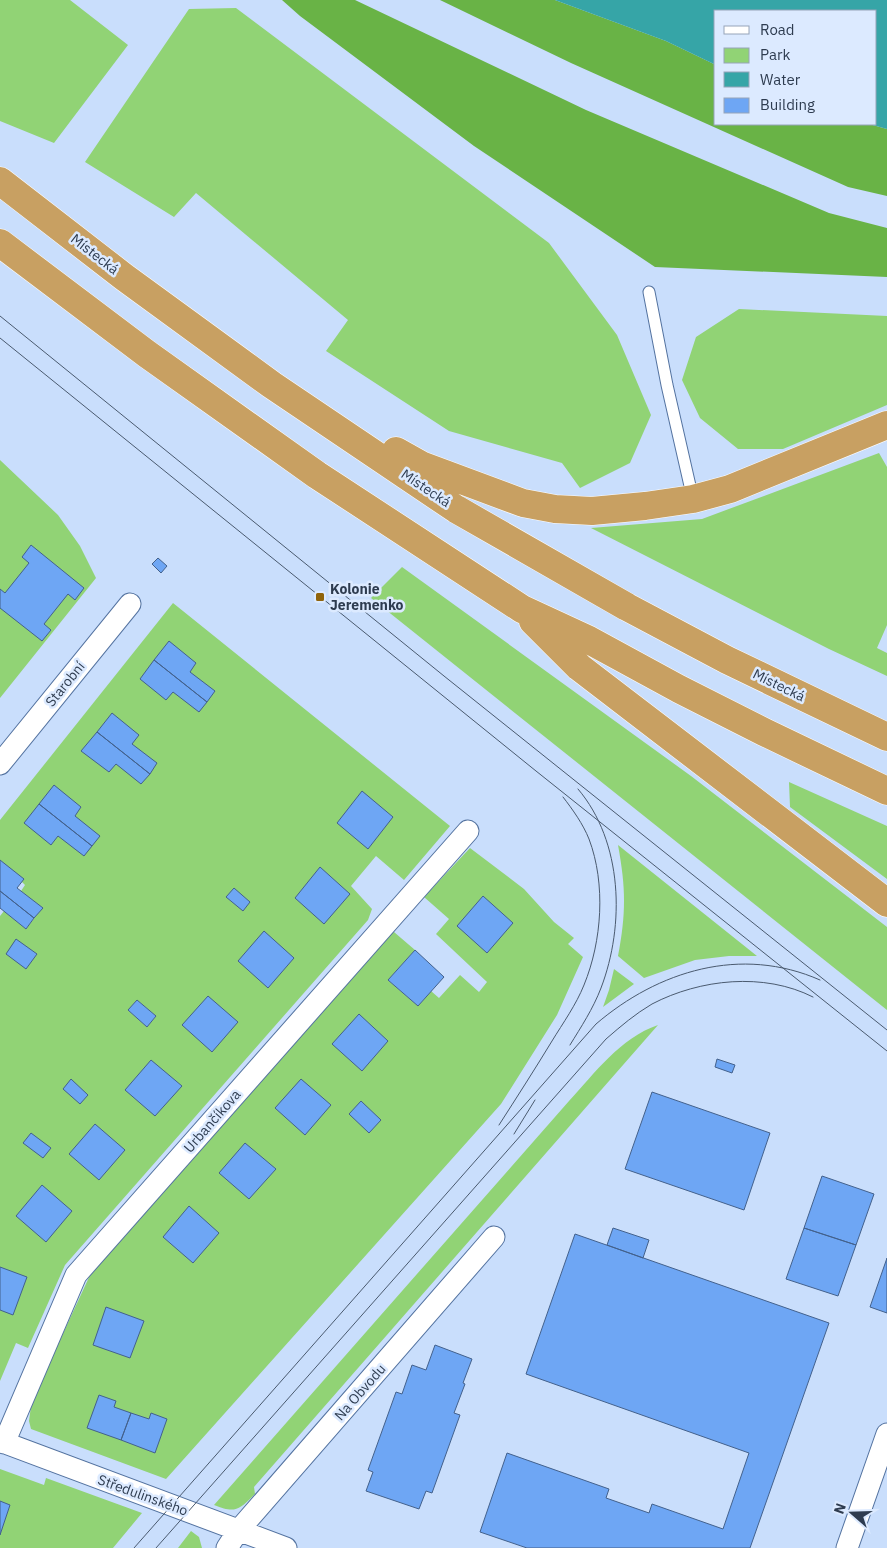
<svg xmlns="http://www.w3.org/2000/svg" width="887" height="1548" viewBox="0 0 887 1548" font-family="'IBM Plex Sans',sans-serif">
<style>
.green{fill:#91d375;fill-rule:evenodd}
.forest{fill:#69b346}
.water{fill:#36a5a7}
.building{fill:#6ea6f4;stroke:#43618c}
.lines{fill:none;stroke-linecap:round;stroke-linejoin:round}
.service-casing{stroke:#5473a0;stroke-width:13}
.minor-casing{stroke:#5473a0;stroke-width:23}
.trunk-casing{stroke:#fff;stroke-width:29}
.service{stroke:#fff;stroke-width:11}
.minor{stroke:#fff;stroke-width:21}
.trunk{stroke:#c8a062;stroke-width:28}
.tram{stroke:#4a5a6f;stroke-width:1}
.poi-dot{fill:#8f630b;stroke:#dceaff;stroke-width:2}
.labels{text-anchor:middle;stroke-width:5;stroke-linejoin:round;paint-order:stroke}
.street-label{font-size:14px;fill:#2e3c50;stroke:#dceaff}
.poi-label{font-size:14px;font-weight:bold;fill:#2e3c50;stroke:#dceaff;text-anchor:start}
</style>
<rect width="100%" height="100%" fill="#c9defc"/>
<path class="green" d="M0,0H70L128,45L54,143L0,121Z
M236,8L549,243L617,335L651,415L630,463L580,488L562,463L449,431L326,351L348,320L196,193L174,217L85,162L189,9Z
M739,309L887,316V405L783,449H738L700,418L682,380L696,337Z
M879,453L887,467V625L877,648L887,653V676L829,649L591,528L702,519Z
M0,460L58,515L80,546L96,578L0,698Z
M402,567L691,776L887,927V1010L371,598Z
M173,603L450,826L404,880L376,856L351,886L372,909L368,920L65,1265L28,1348L16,1343L0,1381V916L4,911L26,929L42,908L21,891L25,885L0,860V820ZM137,1000L156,1016L147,1027L128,1010Z
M789,782L887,826V879L790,807Z
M618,845L757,956H729L695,960L644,978L618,956C626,913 626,889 618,845Z
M470,848L524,889L554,922L574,938L568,944L583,957L557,1015L501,1104L166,1479L31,1429L29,1421L31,1406L53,1355L91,1273L392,932H394L415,950L388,980L418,1006L431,991L439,998L460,975L479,992L487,982L436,934L449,919L424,897Z
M614,969L634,984L603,1007L609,990Z
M658,1025L254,1487L255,1494L253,1496C238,1511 234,1513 214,1505L569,1101C595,1073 620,1038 658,1025Z
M0,1469L44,1485L46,1478L142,1513L113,1548H0Z
M191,1531L199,1537L202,1548H178Z"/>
<path class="forest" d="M282,0H355L586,110L829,213L887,228V277L655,267L474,146L300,16Z
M440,0H555L666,41L716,65V124H869L887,129V196L848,187L571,63Z"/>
<path class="water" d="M555,0H887V129L869,124H876V11H716V65L666,41Z"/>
<path class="building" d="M31,545L84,588L75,600L68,594L44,624L51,630L42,641L0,608V589L5,593L29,563L22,557Z
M158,558L167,566L161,573L152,564Z
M169,641L196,663L190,672L215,691L207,702L154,660Z
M154,660L207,702L199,712L173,692L166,700L140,679Z
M112,713L139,735L132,744L157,763L150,774L97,732Z
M97,732L150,774L141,784L116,764L109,772L81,751Z
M54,785L81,807L75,816L100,836L92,846L39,804Z
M362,791L393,817L368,849L337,823Z
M39,804L92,846L84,856L58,836L51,845L24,823Z
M0,860L24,879L17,888L43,908L34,918L0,891Z
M320,867L350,894L324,924L295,898Z
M234,888L250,902L243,911L226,897Z
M0,891L34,918L26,929L0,908Z
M483,896L513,923L487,953L457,926Z
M264,931L294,958L268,988L238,961Z
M16,939L37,954L26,969L6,954Z
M415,950L444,977L418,1006L388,980Z
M208,996L238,1022L212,1052L182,1025Z
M137,1000L156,1016L147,1027L128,1010Z
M359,1014L388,1041L362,1071L332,1044Z
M717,1059L735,1065L732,1073L715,1067Z
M151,1060L182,1086L155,1116L125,1090Z
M71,1079L88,1095L80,1104L63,1089Z
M301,1079L331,1105L305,1135L275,1108Z
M652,1092L770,1133L744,1210L625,1169Z
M361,1101L381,1120L369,1133L349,1114Z
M95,1124L125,1150L99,1180L69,1154Z
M31,1133L51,1148L43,1158L23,1143Z
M245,1143L276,1169L249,1199L219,1173Z
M822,1176L874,1194L856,1245L804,1228Z
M42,1185L72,1211L46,1242L16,1216Z
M189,1206L219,1233L193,1263L163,1237Z
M613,1228L649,1240L643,1258L607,1245Z
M804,1228L856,1245L838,1296L786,1279Z
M575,1234L829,1323L750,1548H527L480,1532L507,1453L609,1489L606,1498L649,1513L652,1504L723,1529L749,1453L526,1374Z
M887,1258V1313L870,1307Z
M0,1267L27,1277L13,1315L0,1310Z
M106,1307L144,1321L130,1358L93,1345Z
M435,1345L472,1359L463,1383L465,1384L454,1413L460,1415L432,1493L426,1491L419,1509L366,1491L373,1472L368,1470L396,1392L402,1394L412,1365L426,1370Z
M99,1395L116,1401L114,1407L131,1413L121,1440L87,1428Z
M131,1413L149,1419L151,1413L167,1419L155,1453L121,1440Z
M0,1501L10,1505L0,1535Z"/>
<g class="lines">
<defs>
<path id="service" d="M649,292L667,385L693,499"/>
<path id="minor" d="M0,764L130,604
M0,1441L286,1548
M4,1443L76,1275L468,831
M227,1548L238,1531L494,1237
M847,1548L887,1434"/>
<path id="trunk" d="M0,181L124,277L272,385L456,509L627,607L727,660L887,737
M0,243L147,354L317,475L522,609L589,640L679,689L764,732L887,791
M396,451L421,465L523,503L555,509L592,511L645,506L693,499L730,489L887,425
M533,621L579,667L887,903"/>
</defs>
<use href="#service" class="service-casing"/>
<use href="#minor" class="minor-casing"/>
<use href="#trunk" class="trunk-casing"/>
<use href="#service" class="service"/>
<use href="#minor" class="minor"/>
<use href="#trunk" class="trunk"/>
<path class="tram" d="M0,316L444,676L887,1030
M0,338L536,771L887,1051
M570,1045C581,1027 593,1009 601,988C625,925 623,842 578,789
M499,1125C517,1097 535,1069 552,1041C563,1023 576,1005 584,985C602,941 606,884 589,839C583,824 573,810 563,797
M514,1134L535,1100
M134,1548L596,1024C658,971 741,945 820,980
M156,1548L606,1039C621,1026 635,1014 652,1004C700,979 764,972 813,997"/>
</g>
<rect class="poi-dot" x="315" y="592" width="10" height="10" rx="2.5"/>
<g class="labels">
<g class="street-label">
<text transform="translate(95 254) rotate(38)" y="5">Místecká</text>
<text transform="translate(426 488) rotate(34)" y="5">Místecká</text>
<text transform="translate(65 684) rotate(-51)" y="5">Starobní</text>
<text transform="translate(779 685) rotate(26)" y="5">Místecká</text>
<text transform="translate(212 1121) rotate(-49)" y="5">Urbančíkova</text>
<text transform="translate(360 1392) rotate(-49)" y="5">Na Obvodu</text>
<text transform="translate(143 1495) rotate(20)" y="5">Středulinského</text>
</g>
<g class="poi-label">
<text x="330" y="594">Kolonie<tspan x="330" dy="16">Jeremenko</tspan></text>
</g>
</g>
<rect x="714" y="10" width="162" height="115" fill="#dceaff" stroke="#96a4b9"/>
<rect x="724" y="26" width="25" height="8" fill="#ffffff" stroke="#96a4b9"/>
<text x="760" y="35" font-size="15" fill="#2e3c50">Road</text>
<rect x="724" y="48" width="25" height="15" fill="#91d375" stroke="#96a4b9"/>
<text x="760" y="60" font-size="15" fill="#2e3c50">Park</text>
<rect x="724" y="72" width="25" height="15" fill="#36a5a7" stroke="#96a4b9"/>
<text x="760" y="85" font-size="15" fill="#2e3c50">Water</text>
<rect x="724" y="98" width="25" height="15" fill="#6ea6f4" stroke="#96a4b9"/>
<text x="760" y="110" font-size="15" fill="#2e3c50">Building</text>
<g transform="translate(852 1513) rotate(290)" stroke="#dceaff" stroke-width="4" paint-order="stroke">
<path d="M0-4L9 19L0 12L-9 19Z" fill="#2e3c50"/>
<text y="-8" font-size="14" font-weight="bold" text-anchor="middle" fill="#2e3c50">N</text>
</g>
</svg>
